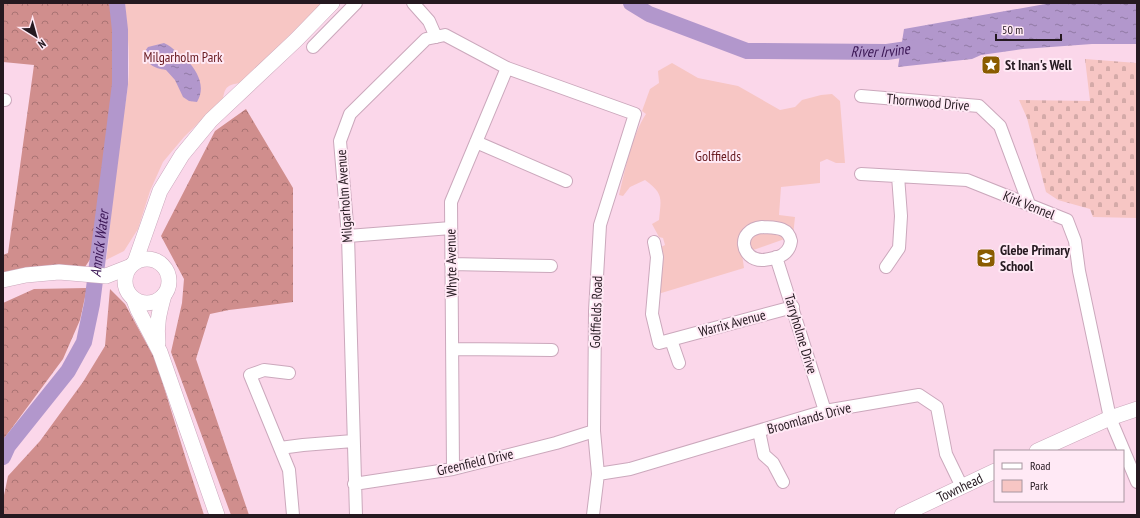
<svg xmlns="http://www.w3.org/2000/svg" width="1140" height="518" viewBox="0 0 1140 518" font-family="'PT Sans Narrow',sans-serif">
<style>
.forest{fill:url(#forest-crowns)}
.cemetery{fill:url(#cemetery-stones)}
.park{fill:#f7c6c4}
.water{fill:url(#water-ripples)}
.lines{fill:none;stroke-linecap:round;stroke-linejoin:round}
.river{stroke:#b297cc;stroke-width:16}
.minor-casing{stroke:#cba8bc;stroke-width:14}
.major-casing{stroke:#cba8bc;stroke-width:16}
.minor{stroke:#fff;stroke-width:12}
.major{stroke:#fff;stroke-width:15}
.labels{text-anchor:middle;stroke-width:4;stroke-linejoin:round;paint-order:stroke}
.park-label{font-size:14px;fill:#67191f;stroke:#ffe9f5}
.poi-label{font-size:14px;font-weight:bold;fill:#251920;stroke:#ffe9f5;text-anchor:start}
.street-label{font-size:14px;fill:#251920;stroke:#ffe9f5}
.water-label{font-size:15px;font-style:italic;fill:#391453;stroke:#ffe9f5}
</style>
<defs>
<pattern id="forest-crowns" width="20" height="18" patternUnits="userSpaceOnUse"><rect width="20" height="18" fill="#d08e8d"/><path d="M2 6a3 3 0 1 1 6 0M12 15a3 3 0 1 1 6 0" fill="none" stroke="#a97373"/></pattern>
<pattern id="cemetery-stones" width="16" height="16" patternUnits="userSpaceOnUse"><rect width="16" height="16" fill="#f7c6c4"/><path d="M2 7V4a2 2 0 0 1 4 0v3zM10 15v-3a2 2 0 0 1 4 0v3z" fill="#d4aaa8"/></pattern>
<pattern id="water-ripples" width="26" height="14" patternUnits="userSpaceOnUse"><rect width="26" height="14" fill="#b297cc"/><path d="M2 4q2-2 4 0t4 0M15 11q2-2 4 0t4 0" fill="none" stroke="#917aa5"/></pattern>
</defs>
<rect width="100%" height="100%" fill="#fbd7ea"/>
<path class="forest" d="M3,3H109L119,19L112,148L99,246L85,267L3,281V255L8,253L34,65L3,62Z
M246,109L293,188V302L229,310L210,314L196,359L249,515H231L171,352L182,303L184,279L161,236L215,131Z
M87,288L80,320L63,359L3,440V303L34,289Z
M110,289L125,304L156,361L186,459L204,515H3V500L8,476L40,441L83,382L105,346Z"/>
<path class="cemetery" d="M1085,59L1137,63V218L1093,217L1090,209L1058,200L1046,192L1027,118L1019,100L1090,101Z"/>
<path class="park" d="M125,3H323L240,83C228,85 225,86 223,99L184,137L163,162L150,191L138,229L124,251L106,260C111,232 111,202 113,172C115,143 125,115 128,85C131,58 127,30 125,3Z
M672,63L698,78L738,86L780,110L795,107L802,100L821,95L832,94L840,101L845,163H836L827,159L820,162V183L781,187L779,215L795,217L793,236L742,254L744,268L658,294L661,247L665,245L663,238L659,237L652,224L659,220C661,198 664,194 645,180L630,187L623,196L619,195C625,170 632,135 646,114L642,111L650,89L659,83L658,71Z"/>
<path class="water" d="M1051,3H1137V44H1092L1023,49L981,55L972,59L898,67L904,29Z
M164,43C169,45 172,48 177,52C180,55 184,57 187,60C198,72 206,87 197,102L189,101L183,97L175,80L166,70C154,68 146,65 145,51L148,47Z"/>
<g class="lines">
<g class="river">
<path id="s1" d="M631,3L649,14L747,51L887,52L921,47"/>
<path id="s2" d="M3,457L8,446L68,371L84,342L92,304L120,84V30L117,3"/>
</g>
<defs>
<path id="minor" d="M413,3L429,21L436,37
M313,47L356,3
M861,96L979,106L1000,126L1029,204
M3,100H5
M476,142L566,181
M861,174L967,180L1067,220L1075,241L1079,271L1110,418L1137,482
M762,227C774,228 788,226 791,241C790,249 786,254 778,257C773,258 767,260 762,260C741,260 735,230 762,227Z
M348,236L451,228
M654,242L657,257L652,314L659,343L793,307
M776,257L825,411
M451,264L551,266
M886,267L899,248L901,216L898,176
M671,340L679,363
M452,349L552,350
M289,373L264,370L250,375L289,470L293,515
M759,431L764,455L773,463L783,482
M280,448L303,445L353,441
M453,469L451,202L507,68
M598,474L630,469L825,411L919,395L937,407L946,454L962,487
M354,484L453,469L556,443L594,431
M356,515L348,236L340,141L350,114L426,39L445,35L507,68L635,114L600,225L595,311L594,431L598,474L593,515"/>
<g id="major">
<circle cx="147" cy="281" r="22"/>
<path d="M135,262L160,191L182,155L211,120L296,40L332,3"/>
<path d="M3,280L26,275L59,272L106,276L129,267"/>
<path d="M134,300L138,310L160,352L217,515"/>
<path d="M158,343C156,325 159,313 164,295"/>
<path d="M1037,451L1110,418L1137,409"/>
<path id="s3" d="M902,515L995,471"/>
</g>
</defs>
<use href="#minor" class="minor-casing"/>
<use href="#major" class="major-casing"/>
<use href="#minor" class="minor"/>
<use href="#major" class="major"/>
</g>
<defs>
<symbol id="sight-square" viewBox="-11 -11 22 22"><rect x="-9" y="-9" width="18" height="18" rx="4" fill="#8a5c00" stroke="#ffe9f5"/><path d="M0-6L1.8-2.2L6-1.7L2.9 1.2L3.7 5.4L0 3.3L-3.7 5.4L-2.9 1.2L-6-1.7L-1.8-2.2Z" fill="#fff"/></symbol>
<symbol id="school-square" viewBox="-11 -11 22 22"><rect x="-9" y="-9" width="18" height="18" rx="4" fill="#8a5c00" stroke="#ffe9f5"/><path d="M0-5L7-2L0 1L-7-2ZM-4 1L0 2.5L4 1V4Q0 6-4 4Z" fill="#fff"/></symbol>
</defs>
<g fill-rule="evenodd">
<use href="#sight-square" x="980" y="54" width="22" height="22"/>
<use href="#school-square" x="975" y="247" width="22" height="22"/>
</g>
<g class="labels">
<g class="park-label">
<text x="183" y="62">Milgarholm Park</text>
<text x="718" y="161">Golffields</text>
</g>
<g class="poi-label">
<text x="1005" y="70">St Inan's Well</text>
<text x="1000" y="255">Glebe Primary<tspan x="1000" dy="16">School</tspan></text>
</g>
<g class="street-label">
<text transform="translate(928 102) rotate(5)" y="5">Thornwood Drive</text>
<text transform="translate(344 196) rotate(-94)" y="5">Milgarholm Avenue</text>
<text transform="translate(1029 205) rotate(22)" y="5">Kirk Vennel</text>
<text transform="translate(451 263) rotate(-91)" y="5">Whyte Avenue</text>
<text transform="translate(596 312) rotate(-88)" y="5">Golffields Road</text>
<text transform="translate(732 323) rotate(-15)" y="5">Warrix Avenue</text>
<text transform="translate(801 334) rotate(73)" y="5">Tarryholme Drive</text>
<text transform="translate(809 418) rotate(-15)" y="5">Broomlands Drive</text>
<text transform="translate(475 462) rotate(-13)" y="5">Greenfield Drive</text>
<text dy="5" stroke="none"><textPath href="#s3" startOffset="64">Townhead</textPath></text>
</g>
<g class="water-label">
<text dy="5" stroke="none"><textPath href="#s1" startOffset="259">River Irvine</textPath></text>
<text dy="5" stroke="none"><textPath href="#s2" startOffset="241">Annick Water</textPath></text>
</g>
</g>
<rect width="1140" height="518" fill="none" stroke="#251920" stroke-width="8"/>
<rect x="994" y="450" width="130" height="52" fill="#ffe9f5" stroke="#a896a0"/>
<rect x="1002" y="463" width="20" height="6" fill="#ffffff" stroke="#a896a0"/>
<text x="1030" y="470" font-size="12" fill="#251920">Road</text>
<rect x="1002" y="480" width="20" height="12" fill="#f7c6c4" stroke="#a896a0"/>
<text x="1030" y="490" font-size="12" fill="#251920">Park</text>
<g transform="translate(36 36) rotate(143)" stroke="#ffe9f5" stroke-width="3" paint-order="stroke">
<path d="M0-3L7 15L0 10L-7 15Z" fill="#251920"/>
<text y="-6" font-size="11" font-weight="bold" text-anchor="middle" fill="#251920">N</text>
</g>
<path d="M996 34v6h65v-6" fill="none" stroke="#251920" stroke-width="2"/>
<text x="1002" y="34" font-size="12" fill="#251920" stroke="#ffe9f5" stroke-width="3" paint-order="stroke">50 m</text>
</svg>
